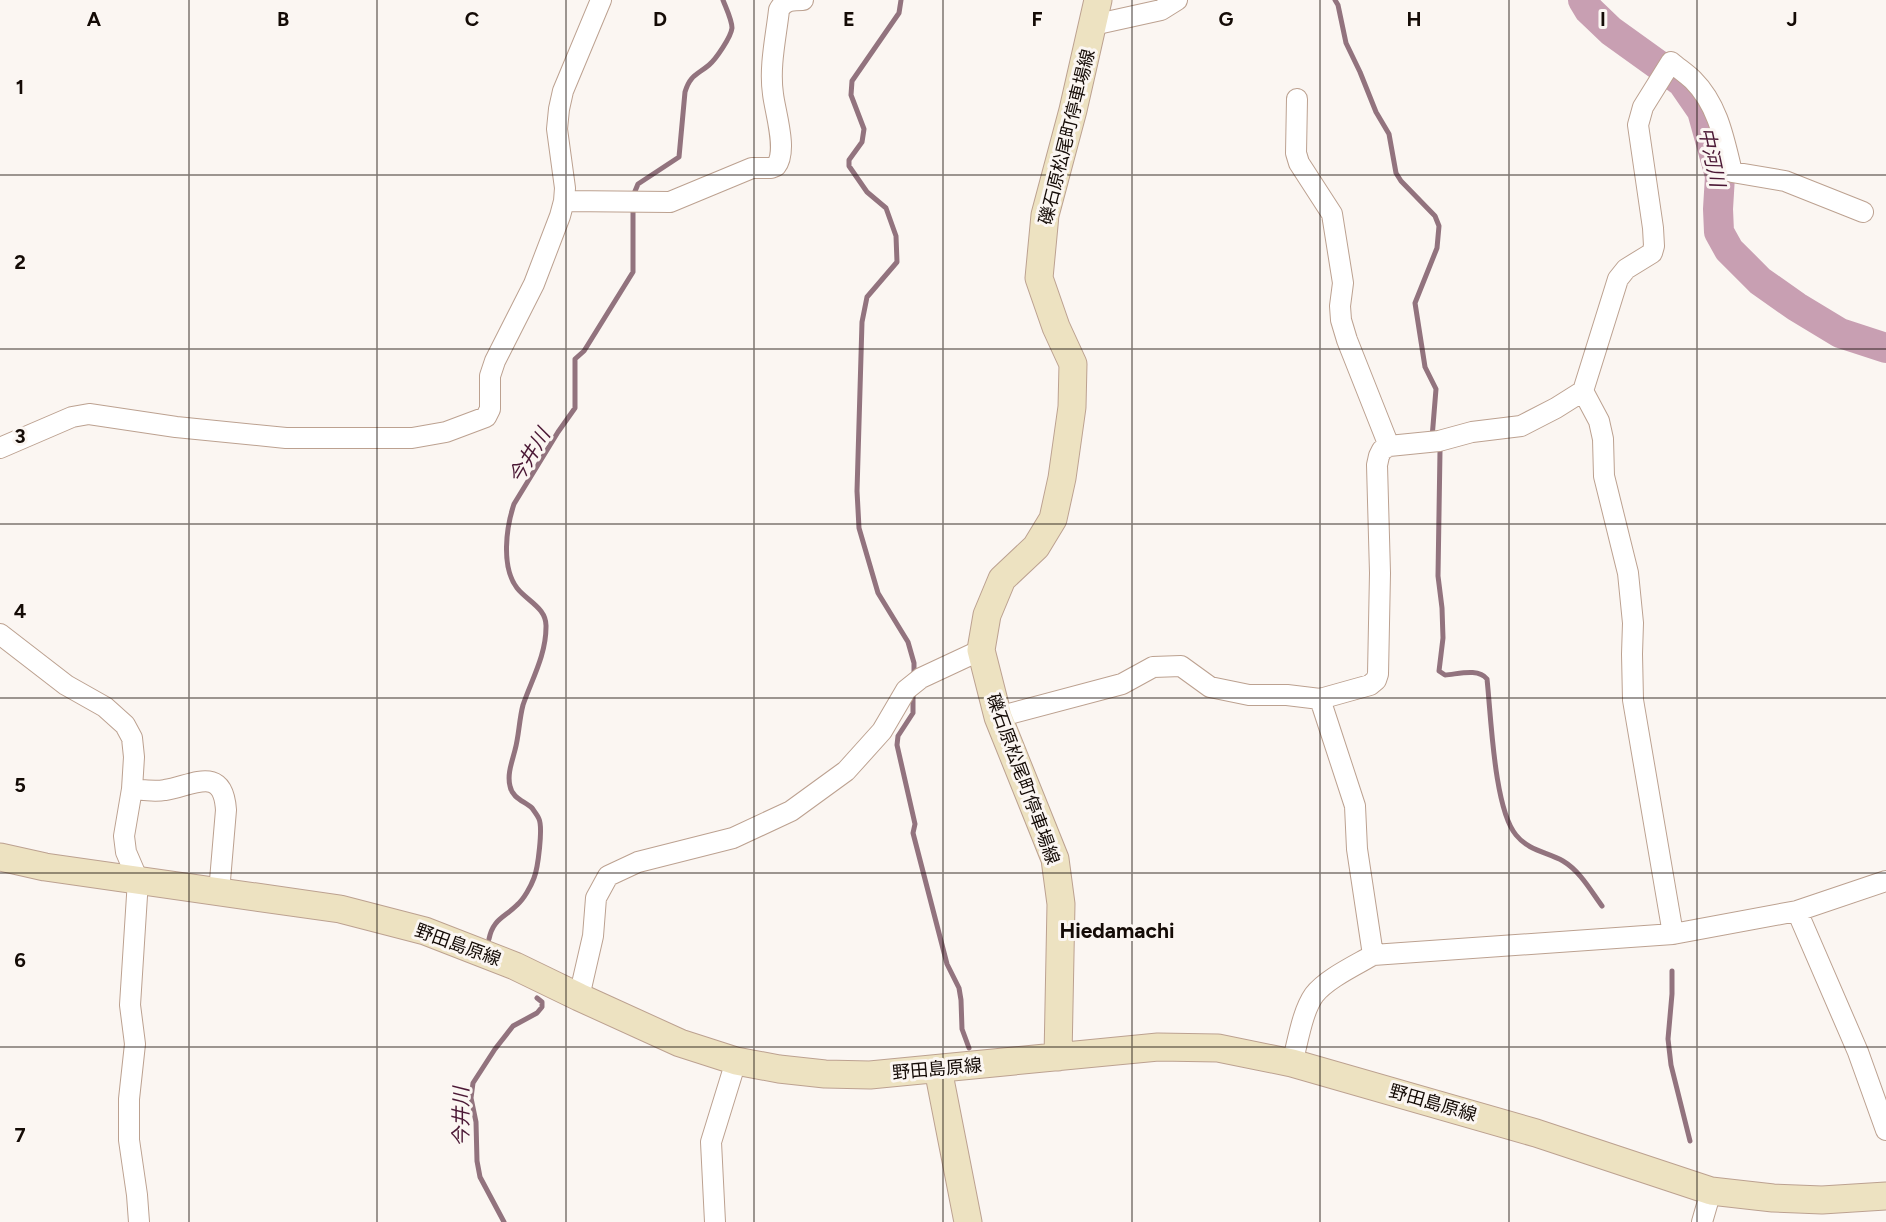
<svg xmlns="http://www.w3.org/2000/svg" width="1886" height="1222" viewBox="0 0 1886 1222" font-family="Figtree,'Noto Sans JP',sans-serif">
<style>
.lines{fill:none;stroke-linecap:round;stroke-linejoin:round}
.stream{stroke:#92737e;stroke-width:5}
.river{stroke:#c89fb2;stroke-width:30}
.minor-casing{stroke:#bca190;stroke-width:22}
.secondary-casing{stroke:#bca190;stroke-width:29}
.minor{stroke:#fff;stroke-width:20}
.secondary{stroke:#ede2c1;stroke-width:27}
.grid{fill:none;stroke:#140b06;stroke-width:1.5;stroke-opacity:0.55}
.labels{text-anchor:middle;stroke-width:6;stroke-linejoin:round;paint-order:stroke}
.street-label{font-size:18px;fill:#140b06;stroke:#fbf6f2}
.water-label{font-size:20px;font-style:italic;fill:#4b1835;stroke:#fbf6f2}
.quarter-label{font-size:21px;font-weight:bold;fill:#140b06;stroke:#fbf6f2}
.grid-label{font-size:20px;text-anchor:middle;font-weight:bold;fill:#140b06;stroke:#fbf6f2;stroke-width:6;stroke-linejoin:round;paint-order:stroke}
</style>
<rect width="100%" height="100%" fill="#fbf6f2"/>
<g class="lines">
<path class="stream" d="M901,0L899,13L852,81L851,95L864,129L862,142L849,160V166L867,192L886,208L896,236L897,262L867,297L862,322L857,491L859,528L878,593L908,642L914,663V677
M1335,0L1338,5L1346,43L1360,72L1376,112L1389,134L1396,173L1401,181L1435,216L1439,226L1437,248L1415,303L1425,367L1436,389L1432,438
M633,196L638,184L679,157L685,92C690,75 697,75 709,65C716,59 731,37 732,28C732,20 726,8 723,0
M1436,446L1440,451L1438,576L1442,608L1443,638L1439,671L1445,675C1459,674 1478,668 1487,679C1491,715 1494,809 1516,835C1529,851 1547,852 1563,861C1580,871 1591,891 1602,906
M913,692V713L898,736L897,745L915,824L913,833L947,964L959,988L961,1000L962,1029L969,1048
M489,939C493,919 504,918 517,905C524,899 531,886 534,878C538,868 543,828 539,819C538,816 534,811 532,808C524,801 512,798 510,786C507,774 512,762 515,750C519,736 519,720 523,705C532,679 546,655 546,627C547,608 527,601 517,588C501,567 506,528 514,504L558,432L575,408V359L584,351L633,272V205
M1672,971V994L1668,1039L1671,1065L1690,1141
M504,1222L480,1177L477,1161L476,1122L471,1098L473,1083L495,1049L513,1026L537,1013L542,1007V1002L537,998"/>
<path class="river" d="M1583,0L1589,10L1611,31L1682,82L1702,111L1720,176L1718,209L1719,232L1729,250L1760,281L1797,307L1840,333L1886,348"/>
<defs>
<path id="minor" d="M1093,25L1161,10L1177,0
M1297,99L1296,153L1299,163L1332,214L1343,283L1340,306L1341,320L1347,340L1389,446
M564,201L670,202L752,168H771L776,166C788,151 775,112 773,94C769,67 776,37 779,10C784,0 793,0 803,0
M1583,391L1618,279L1626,269L1652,253L1654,246L1653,228L1638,125L1643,107L1671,62C1678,68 1687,74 1693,80C1718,105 1724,139 1732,172L1785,181L1863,212
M0,448L72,417L89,414L176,427L286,438H412L446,432L486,417L490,409V376L495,361L534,284L560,216L564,201L565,188L557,129L559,109L563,91L601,0
M0,634L66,685L105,707L125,725L132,738L134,757L132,789L124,836L126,852L138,880L130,1005L135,1044L129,1099V1140L137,1195L139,1222
M1320,699L1355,806L1357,849L1373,955L1673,934
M998,717L1122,684L1153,667L1181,666L1210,687L1249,695H1287L1320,699L1370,685L1376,680L1378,674L1380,573L1377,465L1379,456L1382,450L1389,446L1439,441L1472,432L1521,426L1556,408L1583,391L1599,421L1603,439L1604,476L1628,573L1633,623L1632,654L1633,700L1673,934L1797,911L1886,881
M132,789C143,790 154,792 165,790C192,786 223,764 226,810L219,892
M1797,911L1858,1052L1886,1130
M579,997L593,936L596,898L608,876L638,862L733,838L791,811L846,771L882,731L906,690L921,678L981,650
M1292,1063C1298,1042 1302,1012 1314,995C1326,979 1356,965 1373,955
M715,1222L711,1142L736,1061
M1702,1222L1711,1191"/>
<path id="secondary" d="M0,857L45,867L340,909L425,931L515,966L579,997L680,1043L736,1061L779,1069L825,1074L870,1075L1158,1047L1218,1048L1292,1063L1536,1133L1711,1191L1773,1198L1822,1200L1886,1196
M1058,1057L1061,904L1055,859L998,717L981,650L987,615L1002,579L1036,547L1053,519L1062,478L1072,407L1073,364L1056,327L1039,278L1045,215L1073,110L1098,0
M938,1069L968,1222"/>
</defs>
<use href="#minor" class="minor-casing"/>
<use href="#secondary" class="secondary-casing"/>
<use href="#minor" class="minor"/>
<use href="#secondary" class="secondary"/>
</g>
<path class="grid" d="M189,0V1222M377,0V1222M566,0V1222M754,0V1222M943,0V1222M1132,0V1222M1320,0V1222M1509,0V1222M1697,0V1222M0,175H1886M0,349H1886M0,524H1886M0,698H1886M0,873H1886M0,1047H1886"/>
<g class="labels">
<g class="street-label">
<text transform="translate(1067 137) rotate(-76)" y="6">礫石原松尾町停車場線</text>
<text transform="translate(1023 779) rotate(70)" y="6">礫石原松尾町停車場線</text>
<text transform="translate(458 945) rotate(20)" y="6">野田島原線</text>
<text transform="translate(937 1069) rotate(-5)" y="6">野田島原線</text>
<text transform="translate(1433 1103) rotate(16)" y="6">野田島原線</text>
</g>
<g class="water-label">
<text transform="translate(1712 157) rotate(78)" y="7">中河川</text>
<text transform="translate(529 456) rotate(-59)" y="7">今井川</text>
<text transform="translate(461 1117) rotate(-90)" y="7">今井川</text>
</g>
<g class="quarter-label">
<text x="1117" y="938">Hiedamachi</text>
</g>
</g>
<g class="grid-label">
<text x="94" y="26">A</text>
<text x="283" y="26">B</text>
<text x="472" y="26">C</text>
<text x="660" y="26">D</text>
<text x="849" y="26">E</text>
<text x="1037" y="26">F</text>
<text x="1226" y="26">G</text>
<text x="1414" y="26">H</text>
<text x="1603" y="26">I</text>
<text x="1792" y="26">J</text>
<text x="20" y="94">1</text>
<text x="20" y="269">2</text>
<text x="20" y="443">3</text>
<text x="20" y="618">4</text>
<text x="20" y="792">5</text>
<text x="20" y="967">6</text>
<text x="20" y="1142">7</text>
</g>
</svg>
